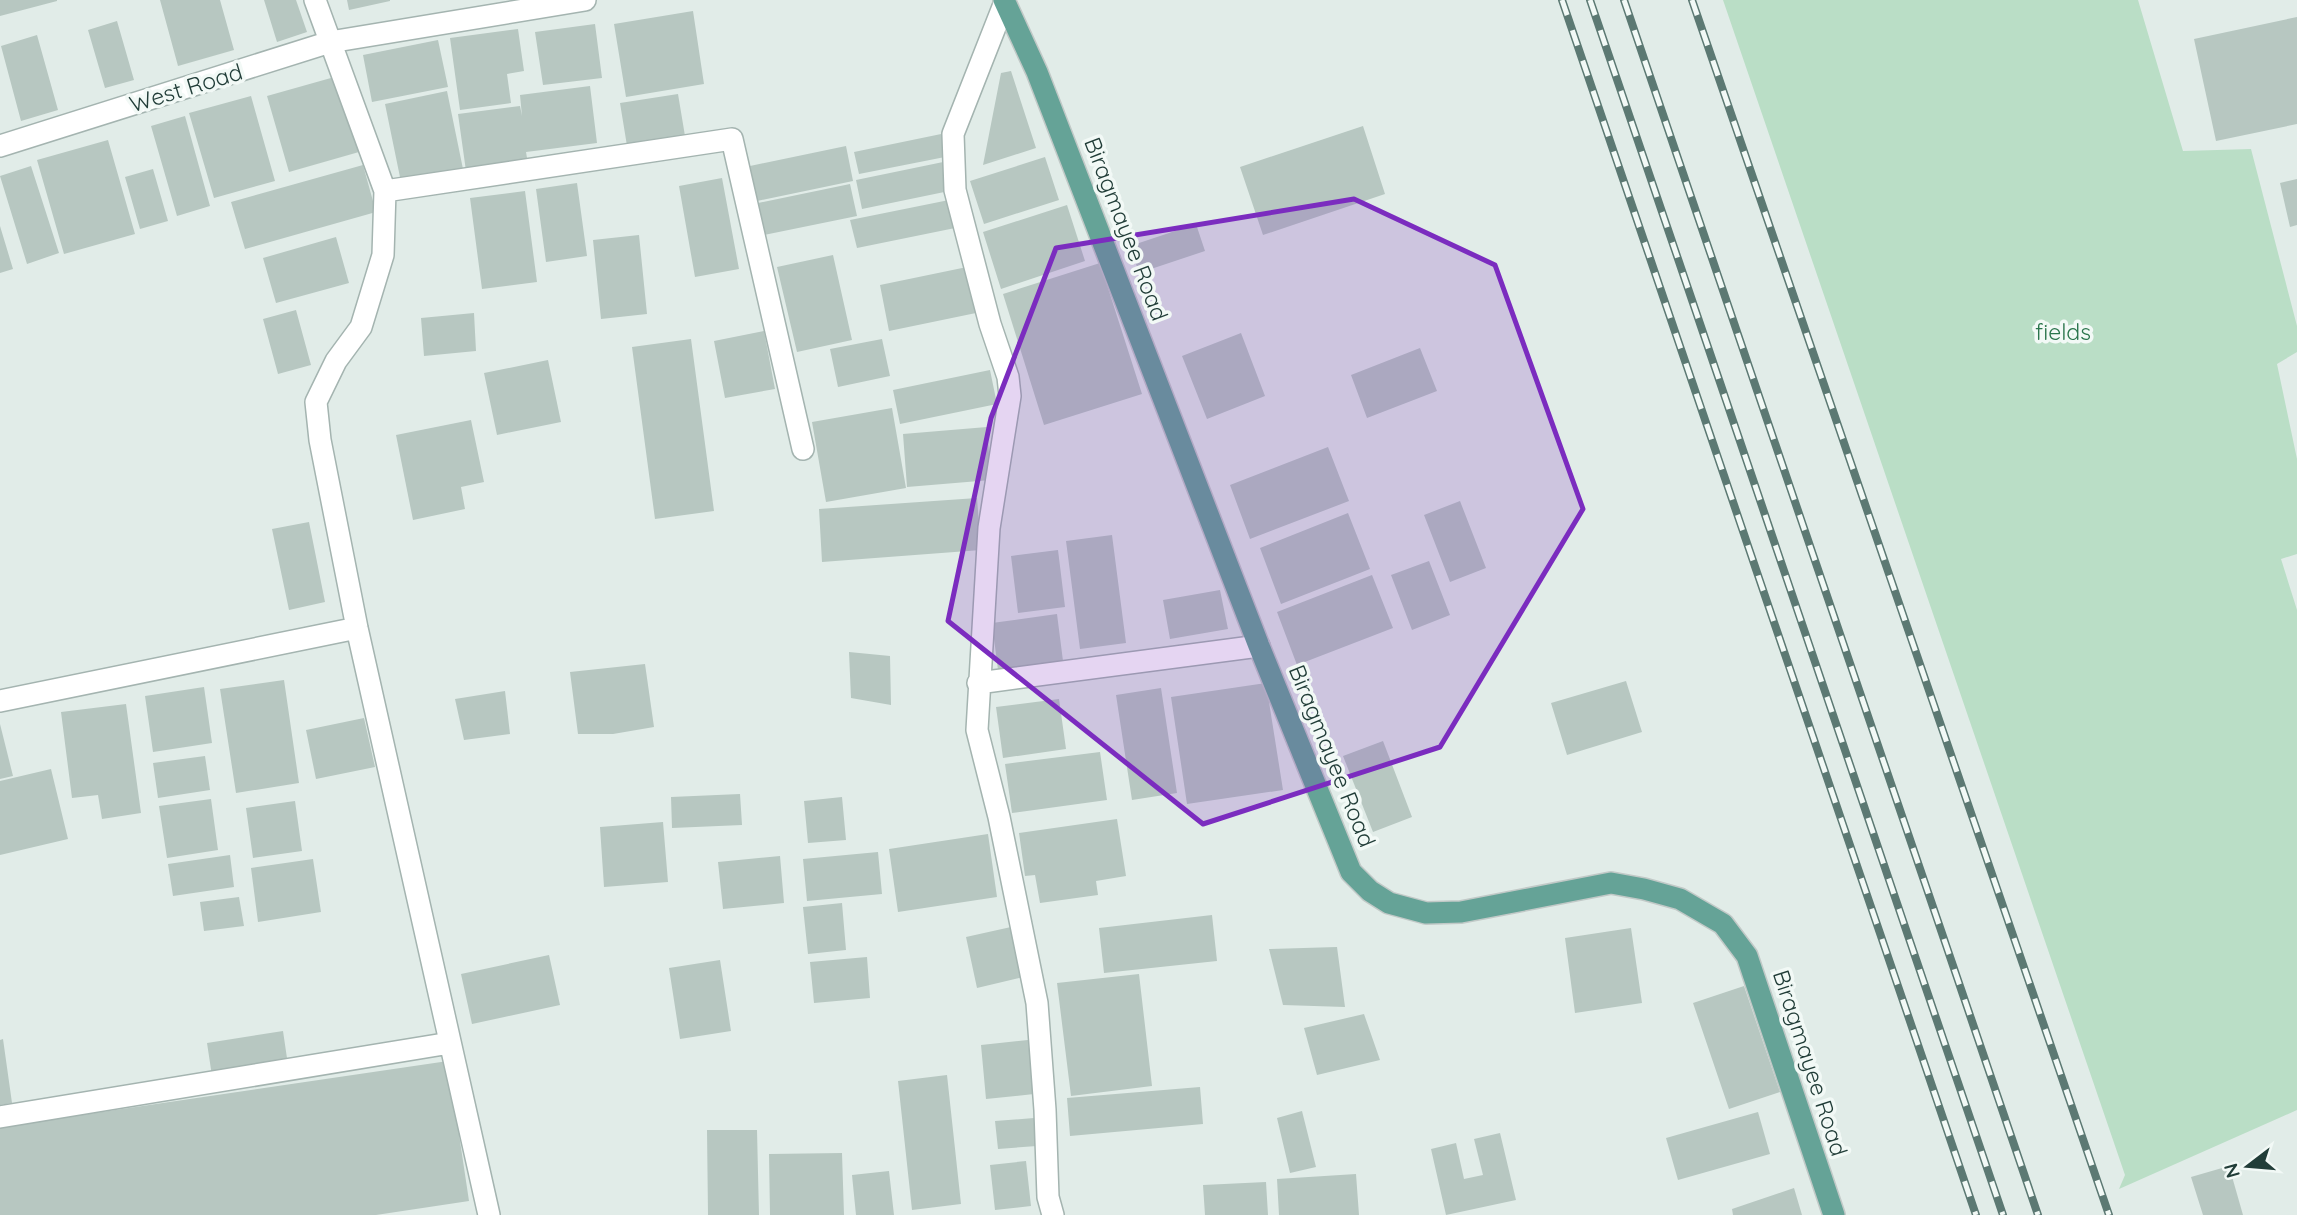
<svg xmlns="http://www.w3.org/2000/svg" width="2297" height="1215" viewBox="0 0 2297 1215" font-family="Quicksand,sans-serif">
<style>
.green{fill:#badec6}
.building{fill:#b7c7c1}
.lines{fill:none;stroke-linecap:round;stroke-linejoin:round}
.minor-casing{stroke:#a4b4b0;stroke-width:24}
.major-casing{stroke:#c1c9c7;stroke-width:24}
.minor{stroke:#fff;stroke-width:21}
.major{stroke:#65a397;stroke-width:21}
.rail-casing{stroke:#5c7973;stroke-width:8}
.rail{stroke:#f2f9f6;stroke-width:5;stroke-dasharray:16;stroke-linecap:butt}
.marked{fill:#7b2cbf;fill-opacity:0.2;stroke:#7b2cbf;stroke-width:5;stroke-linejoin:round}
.labels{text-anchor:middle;stroke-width:7;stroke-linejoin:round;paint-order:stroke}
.street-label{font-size:23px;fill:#213d38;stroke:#f2f9f6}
.park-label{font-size:23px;fill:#2a754c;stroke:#f2f9f6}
</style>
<rect width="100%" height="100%" fill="#e1ece8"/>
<path class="green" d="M1723,0H2138L2183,151L2251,149L2297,326V352L2277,364L2297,459V554L2281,559L2297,610V1110L2119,1189L2125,1175Z"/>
<path class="building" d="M0,0H57V1L0,16Z
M160,0H220L234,50L178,66Z
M264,0H296L307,32L277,42Z
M347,0H390V1L349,10Z
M693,11L704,84L626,97L614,24Z
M2297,17V124L2216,141L2194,39Z
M117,21L134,80L105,88L88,30Z
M595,24L602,78L543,85L535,32Z
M518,29L524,71L507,74L511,103L460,110L450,38Z
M37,35L58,110L21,121L1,46Z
M438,40L448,87L372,102L363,55Z
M1011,71L1036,148L983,165L1001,73Z
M338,76L359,152L289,172L267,96Z
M590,86L597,143L526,152L528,164L466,171L458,114L520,106L522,116L520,95Z
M447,91L463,169L401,182L385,104Z
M678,94L686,142L628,152L620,103Z
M251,96L275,181L214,198L189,113Z
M185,116L210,206L177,216L151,126Z
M1363,126L1385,194L1263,235L1240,167Z
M946,133L950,156L859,174L854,152Z
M108,140L135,234L64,254L37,160Z
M846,146L853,181L757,201L750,166Z
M1045,157L1059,200L984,224L970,181Z
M948,161L954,190L862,209L856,180Z
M363,165L376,212L245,249L231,202Z
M31,166L59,253L27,264L0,176Z
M153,169L168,221L140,229L125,177Z
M722,178L739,269L695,277L679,186Z
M2297,179V225L2290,227L2280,183Z
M577,183L587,256L546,262L536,189Z
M850,184L857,216L764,235L758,203Z
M525,191L537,282L482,289L470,198Z
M954,199L960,227L857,248L850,220Z
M1067,205L1085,261L1001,289L983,232Z
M1196,224L1205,251L1139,273L1130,246Z
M0,226L13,269L0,273Z
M639,235L647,314L601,319L593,240Z
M336,237L349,283L276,303L263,258Z
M833,255L852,340L797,352L777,267Z
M1100,263L1142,394L1044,425L1003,294Z
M967,267L976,313L889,331L880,285Z
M296,310L311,365L278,374L263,319Z
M474,313L476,351L424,356L421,318Z
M764,331L775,389L725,398L714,341Z
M1241,333L1265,396L1207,419L1182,356Z
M691,339L714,511L655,519L632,347Z
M882,339L890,376L838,387L830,349Z
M1420,348L1437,391L1367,418L1351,375Z
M548,360L561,422L497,435L484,373Z
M990,370L997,404L900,424L893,390Z
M892,408L906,488L826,502L812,422Z
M471,420L484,482L461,487L465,509L413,520L396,435Z
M987,427L991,480L907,487L903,434Z
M1328,447L1349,501L1250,539L1230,485Z
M977,498L981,550L822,562L819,509Z
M1460,501L1486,568L1450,582L1424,515Z
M1348,513L1370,569L1281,604L1260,548Z
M309,522L325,602L289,610L272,529Z
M1112,535L1126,643L1080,649L1066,541Z
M1058,550L1065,607L1018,613L1011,556Z
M1429,561L1450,615L1412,630L1391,575Z
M1372,575L1393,628L1297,665L1277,612Z
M1220,590L1228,629L1170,639L1163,600Z
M1057,614L1063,661L998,670L992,623Z
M849,652L890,656L891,705L851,698Z
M645,664L654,727L613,734H578L570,672Z
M284,680L299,783L236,793L220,689Z
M1626,681L1642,732L1567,755L1551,703Z
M1266,683L1283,790L1187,804L1171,697Z
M204,687L212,743L153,752L145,696Z
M1161,688L1177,793L1132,800L1116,695Z
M505,691L510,734L464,740L455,699Z
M1059,699L1066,749L1003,758L996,707Z
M126,704L141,813L102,819L98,795L72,798L61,712Z
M364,718L375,767L316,779L306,730Z
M0,724L13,776L0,779Z
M1383,741L1412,817L1373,832L1343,756Z
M1100,752L1107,800L1012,813L1005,764Z
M205,756L210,790L158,798L153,763Z
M51,769L68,839L0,855V781Z
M740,794L742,825L672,828L671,797Z
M842,797L846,840L808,843L804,801Z
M211,799L218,850L167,858L159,806Z
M295,801L302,851L253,858L246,808Z
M1117,819L1126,876L1096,881L1098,895L1040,903L1035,875L1025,876L1019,833Z
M663,822L668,882L604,887L600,827Z
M988,834L997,897L898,912L889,849Z
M878,852L882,894L807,901L803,859Z
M230,855L234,887L173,896L168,864Z
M780,856L784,903L723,909L718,862Z
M313,859L321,912L258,922L251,868Z
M239,897L244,926L204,931L200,902Z
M842,903L846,950L808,954L803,907Z
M1212,915L1217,961L1104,973L1099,928Z
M1011,927L1023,977L977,988L966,937Z
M1631,928L1642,1003L1575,1013L1565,938Z
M1337,947L1345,1007L1283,1005L1269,949Z
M549,955L560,1005L472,1024L461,974Z
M867,957L870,998L814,1003L810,962Z
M720,960L731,1031L680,1039L669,968Z
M1139,974L1152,1086L1071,1096L1057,983Z
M1744,986L1780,1092L1729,1109L1693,1003Z
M1364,1014L1380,1060L1317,1075L1304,1028Z
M283,1031L288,1065L212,1076L207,1043Z
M3,1039L12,1103L0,1105V1040Z
M1028,1040L1034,1094L986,1099L981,1045Z
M448,1061L469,1201L376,1215H0V1127Z
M947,1075L961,1204L912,1210L898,1081Z
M1200,1087L1203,1124L1070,1136L1067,1098Z
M1302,1111L1316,1167L1290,1173L1277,1118Z
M1758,1112L1770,1154L1678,1180L1666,1138Z
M1034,1118L1037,1146L998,1149L995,1121Z
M707,1130H757L759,1215H708Z
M1500,1133L1516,1200L1446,1215L1431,1149L1456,1143L1464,1179L1483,1175L1474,1139Z
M842,1153L844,1215H770L769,1154Z
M1026,1161L1031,1206L995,1210L990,1165Z
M2229,1166L2243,1215H2203L2191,1177Z
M889,1171L894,1215H856L852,1175Z
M1356,1174L1359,1215H1279L1277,1179Z
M1266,1182L1268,1215H1205L1203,1185Z
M1794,1188L1802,1215H1733L1732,1209Z"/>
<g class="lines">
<defs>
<path id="minor" d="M315,0L385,191L383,255L361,327L336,361L316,402L320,440L357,628L489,1215
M1005,2L953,134L955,190L990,324L1008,377L1010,396L989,528L977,730L999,817L1037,1003L1045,1110L1048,1197L1053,1215
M0,146L330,42L585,0
M385,191L732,139L803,449
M978,683L1259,646
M0,701L357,628
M0,1117L450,1043"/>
<path id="major" d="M1004,0L1037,72L1259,646L1351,872L1370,891L1389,903L1426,913L1461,912L1611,883L1644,889L1680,899L1723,924L1747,956L1834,1215"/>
</defs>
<use href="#minor" class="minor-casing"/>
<use href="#major" class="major-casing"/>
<use href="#minor" class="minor"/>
<use href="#major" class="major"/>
<defs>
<path id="rail" d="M1562,0L1976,1215
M1590,0L2003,1215
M1624,0L2038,1215
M1692,0L2109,1215"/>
</defs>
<use href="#rail" class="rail-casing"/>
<use href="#rail" class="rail"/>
</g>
<path class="marked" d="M1354,199L1495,265L1583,509L1440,747L1203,824L948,621L991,418L1056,248Z"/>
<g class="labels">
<g class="street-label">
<text transform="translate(186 88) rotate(-17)" y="8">West Road</text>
<text transform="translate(1126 229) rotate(69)" y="8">Biragmayee Road</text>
<text transform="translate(1332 756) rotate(68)" y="8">Biragmayee Road</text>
<text transform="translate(1810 1063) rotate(72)" y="8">Biragmayee Road</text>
</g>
<g class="park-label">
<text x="2063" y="340">fields</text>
</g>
</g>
<g transform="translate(2248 1166) rotate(254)" stroke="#f2f9f6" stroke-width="5" paint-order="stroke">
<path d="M0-5L12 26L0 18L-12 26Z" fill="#213d38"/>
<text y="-10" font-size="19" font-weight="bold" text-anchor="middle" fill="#213d38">N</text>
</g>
</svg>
